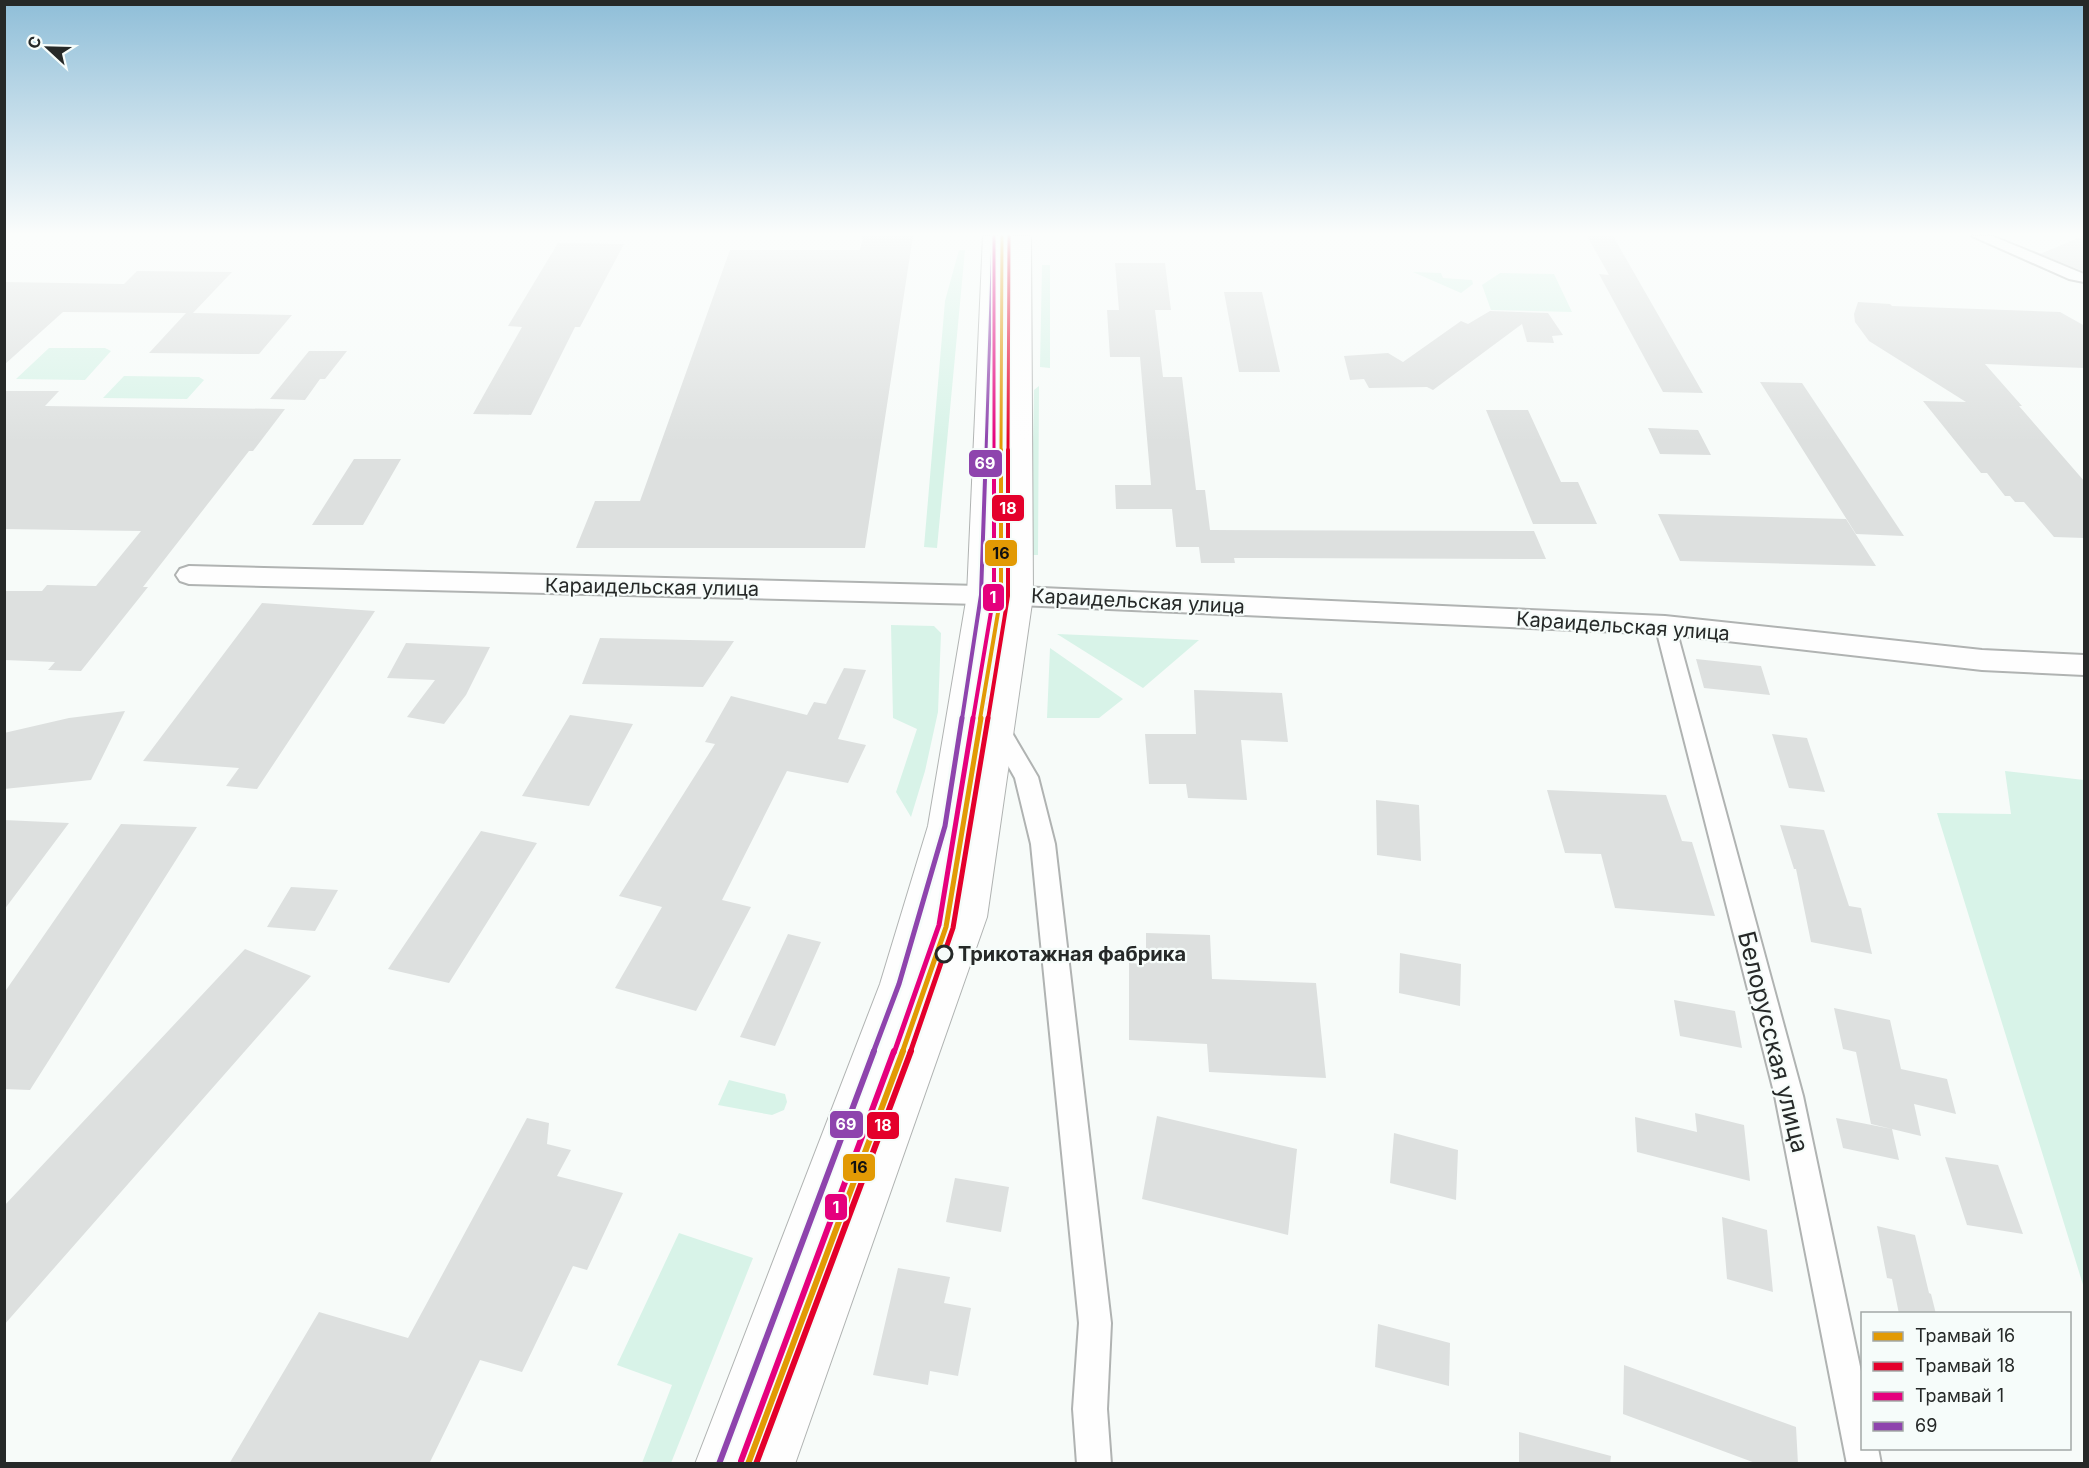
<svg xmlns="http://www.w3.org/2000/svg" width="2089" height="1468" viewBox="0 0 2089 1468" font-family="Inter,sans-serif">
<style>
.green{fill:#d8f3e8}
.building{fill:#dde0df}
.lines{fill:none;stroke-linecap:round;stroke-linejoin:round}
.minor-casing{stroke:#b0b3b2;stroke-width:4}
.tertiary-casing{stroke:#b0b3b2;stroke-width:4}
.secondary-casing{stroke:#b0b3b2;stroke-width:2}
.minor{fill:#fefefe;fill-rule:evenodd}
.tertiary{fill:#fefefe;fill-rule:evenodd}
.secondary{fill:#fefefe;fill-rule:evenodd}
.bus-1-far3-casing{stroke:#f6fcfa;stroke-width:6}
.bus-1-far2-casing{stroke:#f6fcfa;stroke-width:8}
.bus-1-far1-casing{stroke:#f6fcfa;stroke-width:10}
.bus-1-casing{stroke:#f6fcfa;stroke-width:10}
.bus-1-far3{stroke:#8e44ad;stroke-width:3}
.bus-1-far2{stroke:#8e44ad;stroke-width:4}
.bus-1-far1{stroke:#8e44ad;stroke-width:5}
.bus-1{stroke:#8e44ad;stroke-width:6}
.tram-1-far3-casing{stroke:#f6fcfa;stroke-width:6}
.tram-1-far2-casing{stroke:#f6fcfa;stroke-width:8}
.tram-1-far1-casing{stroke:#f6fcfa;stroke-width:10}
.tram-1-casing{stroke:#f6fcfa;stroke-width:10}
.tram-2-far3-casing{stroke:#f6fcfa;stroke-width:6}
.tram-2-far2-casing{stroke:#f6fcfa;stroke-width:8}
.tram-2-far1-casing{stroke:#f6fcfa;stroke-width:10}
.tram-2-casing{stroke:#f6fcfa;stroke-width:10}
.tram-3-far3-casing{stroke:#f6fcfa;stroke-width:6}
.tram-3-far2-casing{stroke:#f6fcfa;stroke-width:8}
.tram-3-far1-casing{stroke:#f6fcfa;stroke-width:10}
.tram-3-casing{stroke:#f6fcfa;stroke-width:10}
.tram-1-far3{stroke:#e29a04;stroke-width:3}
.tram-1-far2{stroke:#e29a04;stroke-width:4}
.tram-1-far1{stroke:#e29a04;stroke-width:5}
.tram-1{stroke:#e29a04;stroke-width:6}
.tram-2-far3{stroke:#e4002b;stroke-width:3}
.tram-2-far2{stroke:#e4002b;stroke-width:4}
.tram-2-far1{stroke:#e4002b;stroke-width:5}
.tram-2{stroke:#e4002b;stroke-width:6}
.tram-3-far3{stroke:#e5007d;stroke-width:3}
.tram-3-far2{stroke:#e5007d;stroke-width:4}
.tram-3-far1{stroke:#e5007d;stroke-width:5}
.tram-3{stroke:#e5007d;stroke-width:6}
.stop-dot{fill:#f6fcfa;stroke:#262928;stroke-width:3}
.labels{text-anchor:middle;stroke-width:4.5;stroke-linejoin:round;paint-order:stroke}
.street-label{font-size:20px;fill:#262928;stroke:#f6fcfa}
.stop-label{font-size:20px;font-weight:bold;fill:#262928;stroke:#f6fcfa;text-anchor:start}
.near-street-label{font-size:24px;fill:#262928;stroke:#f6fcfa}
.line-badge{stroke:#f6fcfa;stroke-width:2}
.badge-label{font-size:16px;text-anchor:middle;font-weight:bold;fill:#fff}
.pale-badge-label{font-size:16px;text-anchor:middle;font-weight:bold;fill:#111}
</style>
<rect width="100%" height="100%" fill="#f7fbf9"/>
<path class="green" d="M959,250H965L937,548L924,547L945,301Z
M1042,265H1050V368L1040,367Z
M1413,272L1441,273L1443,278L1472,280L1473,284L1461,293Z
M1500,273L1554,274L1572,312L1491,310L1482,285Z
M49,348H105L111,351L85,380L16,379Z
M124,376L199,377L204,380L187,399L103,398Z
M1039,386L1038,555H1031L1034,390Z
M891,625L934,626L941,633L938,712L925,771L911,817L896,792L917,729L893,718Z
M1057,634L1199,640L1143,688Z
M1050,648L1123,699L1099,718H1047Z
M2005,771L2084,780V1288L1937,813L2011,814Z
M729,1080L785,1094L787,1102L784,1110L772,1115L718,1105Z
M679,1233L753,1258L671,1463H642L672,1385L617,1365Z"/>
<path class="building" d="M863,236H913L865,548H576L595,501H640L730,250H860Z
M1587,236H1613L1703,393L1663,392L1599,274L1609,275Z
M2085,236V272L2040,254L2083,236Z
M558,243L624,244L580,327H575L531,415L473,414L522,327L508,326Z
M1115,263H1165L1171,310H1155L1163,377H1182L1196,490H1205L1210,530L1534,531L1546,559L1234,558L1235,563H1201L1199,547H1176L1172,509H1116L1115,485H1151L1140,357H1110L1107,310H1119Z
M137,271L232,272L193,313L292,315L259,354H242L149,353L186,313L63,312L4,365V282L124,284Z
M1224,292H1262L1280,372H1239Z
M1858,302L1890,304L1892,306L2060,312L2085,326V368L1985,364L2022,406H2019L2085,482V538L2054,537L2024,502H2015L2010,496H2005L1987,473H1981L1923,401L1966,402L1869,341L1855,322L1854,314Z
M1490,311L1548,313L1563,335L1552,336L1554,343L1527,342L1522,324L1433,390L1427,387L1369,388L1364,379L1350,380L1344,356L1388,353L1403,362L1461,321L1468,324Z
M309,351H347L325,379H320L305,400L270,399Z
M1760,382L1802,383L1904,536L1856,534Z
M4,391H59L45,406L285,409L253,451H249L143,587H148L81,671L48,670L55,662L4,660V591H42L47,585L96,586L141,531L4,529Z
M1486,410H1528L1561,482H1578L1597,524H1533Z
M1648,428L1698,430L1711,455L1660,454Z
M354,459H401L363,525H312Z
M1658,514L1846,519L1876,566L1680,561Z
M262,603L375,611L257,789L226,786L239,768L143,761Z
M600,638L734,641L703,687L582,684Z
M406,643L490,647L466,695L444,724L407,717L435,680L387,678Z
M1696,659L1761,666L1770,695L1704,688Z
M844,668L866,670L838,739L866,745L848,783L787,771L722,900L751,907L696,1011L615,988L662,907L619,896L715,744L705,742L731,696L807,715L814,702L826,704Z
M1194,690L1282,693L1288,742L1241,740L1247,800L1188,798L1186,784H1149L1145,734H1196Z
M125,711L91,780L4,789V733L69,718Z
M570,715L633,724L589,806L522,796Z
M1772,734L1807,738L1825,792L1789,788Z
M1547,790L1666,795L1682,841L1692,842L1715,916L1615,908L1601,854L1565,853Z
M1376,800L1419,805L1421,861L1377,855Z
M4,820L69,823L4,910Z
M121,824L197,827L30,1090L4,1089V993Z
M1780,825L1824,830L1849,906L1861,908L1872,954L1811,942L1796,869H1794Z
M481,831L537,843L449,983L388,969Z
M291,887L338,890L315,931L267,927Z
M1146,933L1210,935L1212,979L1316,983L1326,1078L1209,1072L1207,1044L1129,1040V963L1146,964Z
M788,934L821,942L775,1046L740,1037Z
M245,949L311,976L4,1325V1206Z
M1400,953L1461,964L1460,1006L1399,993Z
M1674,1000L1735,1011L1742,1048L1680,1036Z
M1834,1008L1890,1020L1901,1069L1947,1079L1956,1114L1914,1104L1921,1136L1892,1129L1899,1160L1843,1148L1836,1118L1892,1129L1871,1124L1856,1052L1843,1049Z
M1695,1113L1744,1125L1750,1181L1637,1152L1635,1117L1697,1132Z
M1157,1116L1297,1149L1288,1235L1142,1199Z
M527,1118L549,1123L547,1144L571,1150L557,1176L623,1193L587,1270L573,1266L522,1372L480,1360L429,1464H229L319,1312L408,1338Z
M1394,1133L1458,1150L1456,1200L1390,1183Z
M1945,1157L1998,1165L2023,1234L1967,1225Z
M955,1178L1009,1187L1001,1232L946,1222Z
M1722,1217L1767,1230L1773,1292L1727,1279Z
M1877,1226L1915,1235L1929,1293L1931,1294L1936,1314H1899L1892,1279L1887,1278Z
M898,1268L950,1277L944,1303L971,1308L958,1376L930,1371L928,1385L873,1375Z
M1378,1324L1450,1343L1449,1386L1375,1367Z
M1624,1365L1796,1427L1798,1464H1758L1623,1414Z
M1519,1432L1611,1456L1610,1464H1519Z"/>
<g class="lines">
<defs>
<path id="minor" d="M1972,236H1992L2084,274V282L2069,279Z
M1665,618L1672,620L1675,625L1803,1096L1862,1376V1448H1878L1881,1464H1847L1775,1096L1655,625L1658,620Z
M961,712L1005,721L1038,777L1055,844L1111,1323L1107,1409L1111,1464H1077L1073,1409L1079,1323L1031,844L1015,778L990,734L953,726L950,720L953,714Z"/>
<path id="tertiary" d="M189,566L1019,587L1665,616L1982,650L2084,655V675L1982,670L1665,634L1019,605L189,584L180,581L176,575L180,569Z"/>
<path id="secondary" d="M983,236H1003L995,595L962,826L918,984L743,1464H695L880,984L928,826L967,595Z
M1011,236H1031L1033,596L987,917L795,1464H747L951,917L1005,596Z"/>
</defs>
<use href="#minor" class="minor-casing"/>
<use href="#tertiary" class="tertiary-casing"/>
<use href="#secondary" class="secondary-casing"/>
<use href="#minor" class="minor"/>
<use href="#tertiary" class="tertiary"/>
<use href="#secondary" class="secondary"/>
<defs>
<path id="bus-1-far3" d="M986,452L993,236"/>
<path id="bus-1-far2" d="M962,719L981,595L986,450"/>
<path id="bus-1-far1" d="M873,1053L899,984L945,826L962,718"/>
<path id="bus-1" d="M719,1464L874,1051"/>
</defs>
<use href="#bus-1-far3" class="bus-1-far3-casing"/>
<use href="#bus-1-far2" class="bus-1-far2-casing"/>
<use href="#bus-1-far1" class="bus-1-far1-casing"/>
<use href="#bus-1" class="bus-1-casing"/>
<use href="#bus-1-far3" class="bus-1-far3"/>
<use href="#bus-1-far2" class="bus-1-far2"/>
<use href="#bus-1-far1" class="bus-1-far1"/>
<use href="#bus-1" class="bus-1"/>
<defs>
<path id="tram-1-far3" d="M1001,452L1002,236"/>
<path id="tram-1-far2" d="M980,719L1001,595V450"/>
<path id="tram-1-far1" d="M902,1053L946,927L981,718"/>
<path id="tram-1" d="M748,1464L903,1051"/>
<path id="tram-2-far3" d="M1008,452L1009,236"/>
<path id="tram-2-far2" d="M988,719L1008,596V450"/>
<path id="tram-2-far1" d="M910,1053L953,928L988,718"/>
<path id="tram-2" d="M756,1464L911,1051"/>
<path id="tram-3-far3" d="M994,236V452"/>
<path id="tram-3-far2" d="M973,719L994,594V450"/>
<path id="tram-3-far1" d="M894,1053L939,925L973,718"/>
<path id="tram-3" d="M741,1461L894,1051"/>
</defs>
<use href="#tram-1-far3" class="tram-1-far3-casing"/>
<use href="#tram-1-far2" class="tram-1-far2-casing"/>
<use href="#tram-1-far1" class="tram-1-far1-casing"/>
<use href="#tram-1" class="tram-1-casing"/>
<use href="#tram-2-far3" class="tram-2-far3-casing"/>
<use href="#tram-2-far2" class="tram-2-far2-casing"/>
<use href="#tram-2-far1" class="tram-2-far1-casing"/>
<use href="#tram-2" class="tram-2-casing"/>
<use href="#tram-3-far3" class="tram-3-far3-casing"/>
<use href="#tram-3-far2" class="tram-3-far2-casing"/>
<use href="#tram-3-far1" class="tram-3-far1-casing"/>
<use href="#tram-3" class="tram-3-casing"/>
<use href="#tram-1-far3" class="tram-1-far3"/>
<use href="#tram-1-far2" class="tram-1-far2"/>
<use href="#tram-1-far1" class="tram-1-far1"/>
<use href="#tram-1" class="tram-1"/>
<use href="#tram-2-far3" class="tram-2-far3"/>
<use href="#tram-2-far2" class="tram-2-far2"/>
<use href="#tram-2-far1" class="tram-2-far1"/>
<use href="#tram-2" class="tram-2"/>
<use href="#tram-3-far3" class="tram-3-far3"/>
<use href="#tram-3-far2" class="tram-3-far2"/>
<use href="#tram-3-far1" class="tram-3-far1"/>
<use href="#tram-3" class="tram-3"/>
</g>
<linearGradient id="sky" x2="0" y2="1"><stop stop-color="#8fbed8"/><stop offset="0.53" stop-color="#fbfdfc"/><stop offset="1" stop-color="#fbfdfc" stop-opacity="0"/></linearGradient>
<rect width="2089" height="442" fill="url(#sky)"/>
<circle class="stop-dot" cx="944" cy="954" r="8"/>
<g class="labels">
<g class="street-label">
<text transform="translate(652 587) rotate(1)" y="7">Караидельская улица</text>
<text transform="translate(1138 601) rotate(3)" y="7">Караидельская улица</text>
<text transform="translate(1623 626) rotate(4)" y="7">Караидельская улица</text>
</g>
<g class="stop-label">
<text x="958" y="961">Трикотажная фабрика</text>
</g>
<g class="near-street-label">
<text transform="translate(1773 1042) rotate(76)" y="8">Белорусская улица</text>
</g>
</g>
<g class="line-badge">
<rect x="968" y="449" width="35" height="29" rx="6" fill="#8e44ad"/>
<rect x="991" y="494" width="34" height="28" rx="6" fill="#e4002b"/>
<rect x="984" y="539" width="34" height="28" rx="6" fill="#e29a04"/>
<rect x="982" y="583" width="23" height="29" rx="6" fill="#e5007d"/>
<rect x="829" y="1110" width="35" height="29" rx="6" fill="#8e44ad"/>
<rect x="866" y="1111" width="34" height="29" rx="6" fill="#e4002b"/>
<rect x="842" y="1153" width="34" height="29" rx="6" fill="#e29a04"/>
<rect x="824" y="1193" width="24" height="28" rx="6" fill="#e5007d"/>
</g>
<g class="badge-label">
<text x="985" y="469">69</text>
<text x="1008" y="514">18</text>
<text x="993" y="603">1</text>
<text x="846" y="1130">69</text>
<text x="883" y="1131">18</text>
<text x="836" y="1213">1</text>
</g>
<g class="pale-badge-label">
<text x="1001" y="559">16</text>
<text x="859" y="1173">16</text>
</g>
<rect width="2089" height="1468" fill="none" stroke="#262928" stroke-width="12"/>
<rect x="1861" y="1312" width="210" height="138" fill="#f6fcfa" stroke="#a3a8a6" stroke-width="1.5"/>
<rect x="1873" y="1332" width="30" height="9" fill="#e29a04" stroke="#a3a8a6" stroke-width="1.5"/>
<text x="1915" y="1342" font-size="18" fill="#262928">Трамвай 16</text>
<rect x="1873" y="1362" width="30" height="9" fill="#e4002b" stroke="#a3a8a6" stroke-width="1.5"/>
<text x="1915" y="1372" font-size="18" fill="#262928">Трамвай 18</text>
<rect x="1873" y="1392" width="30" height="9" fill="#e5007d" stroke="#a3a8a6" stroke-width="1.5"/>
<text x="1915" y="1402" font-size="18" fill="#262928">Трамвай 1</text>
<rect x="1873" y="1422" width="30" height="9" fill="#8e44ad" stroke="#a3a8a6" stroke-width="1.5"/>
<text x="1915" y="1432" font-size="18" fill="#262928">69</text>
<g transform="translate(48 48) rotate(292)" stroke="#f6fcfa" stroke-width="4.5" paint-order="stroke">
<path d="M0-4.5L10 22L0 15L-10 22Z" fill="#262928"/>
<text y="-9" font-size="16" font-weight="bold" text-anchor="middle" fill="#262928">С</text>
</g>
</svg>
